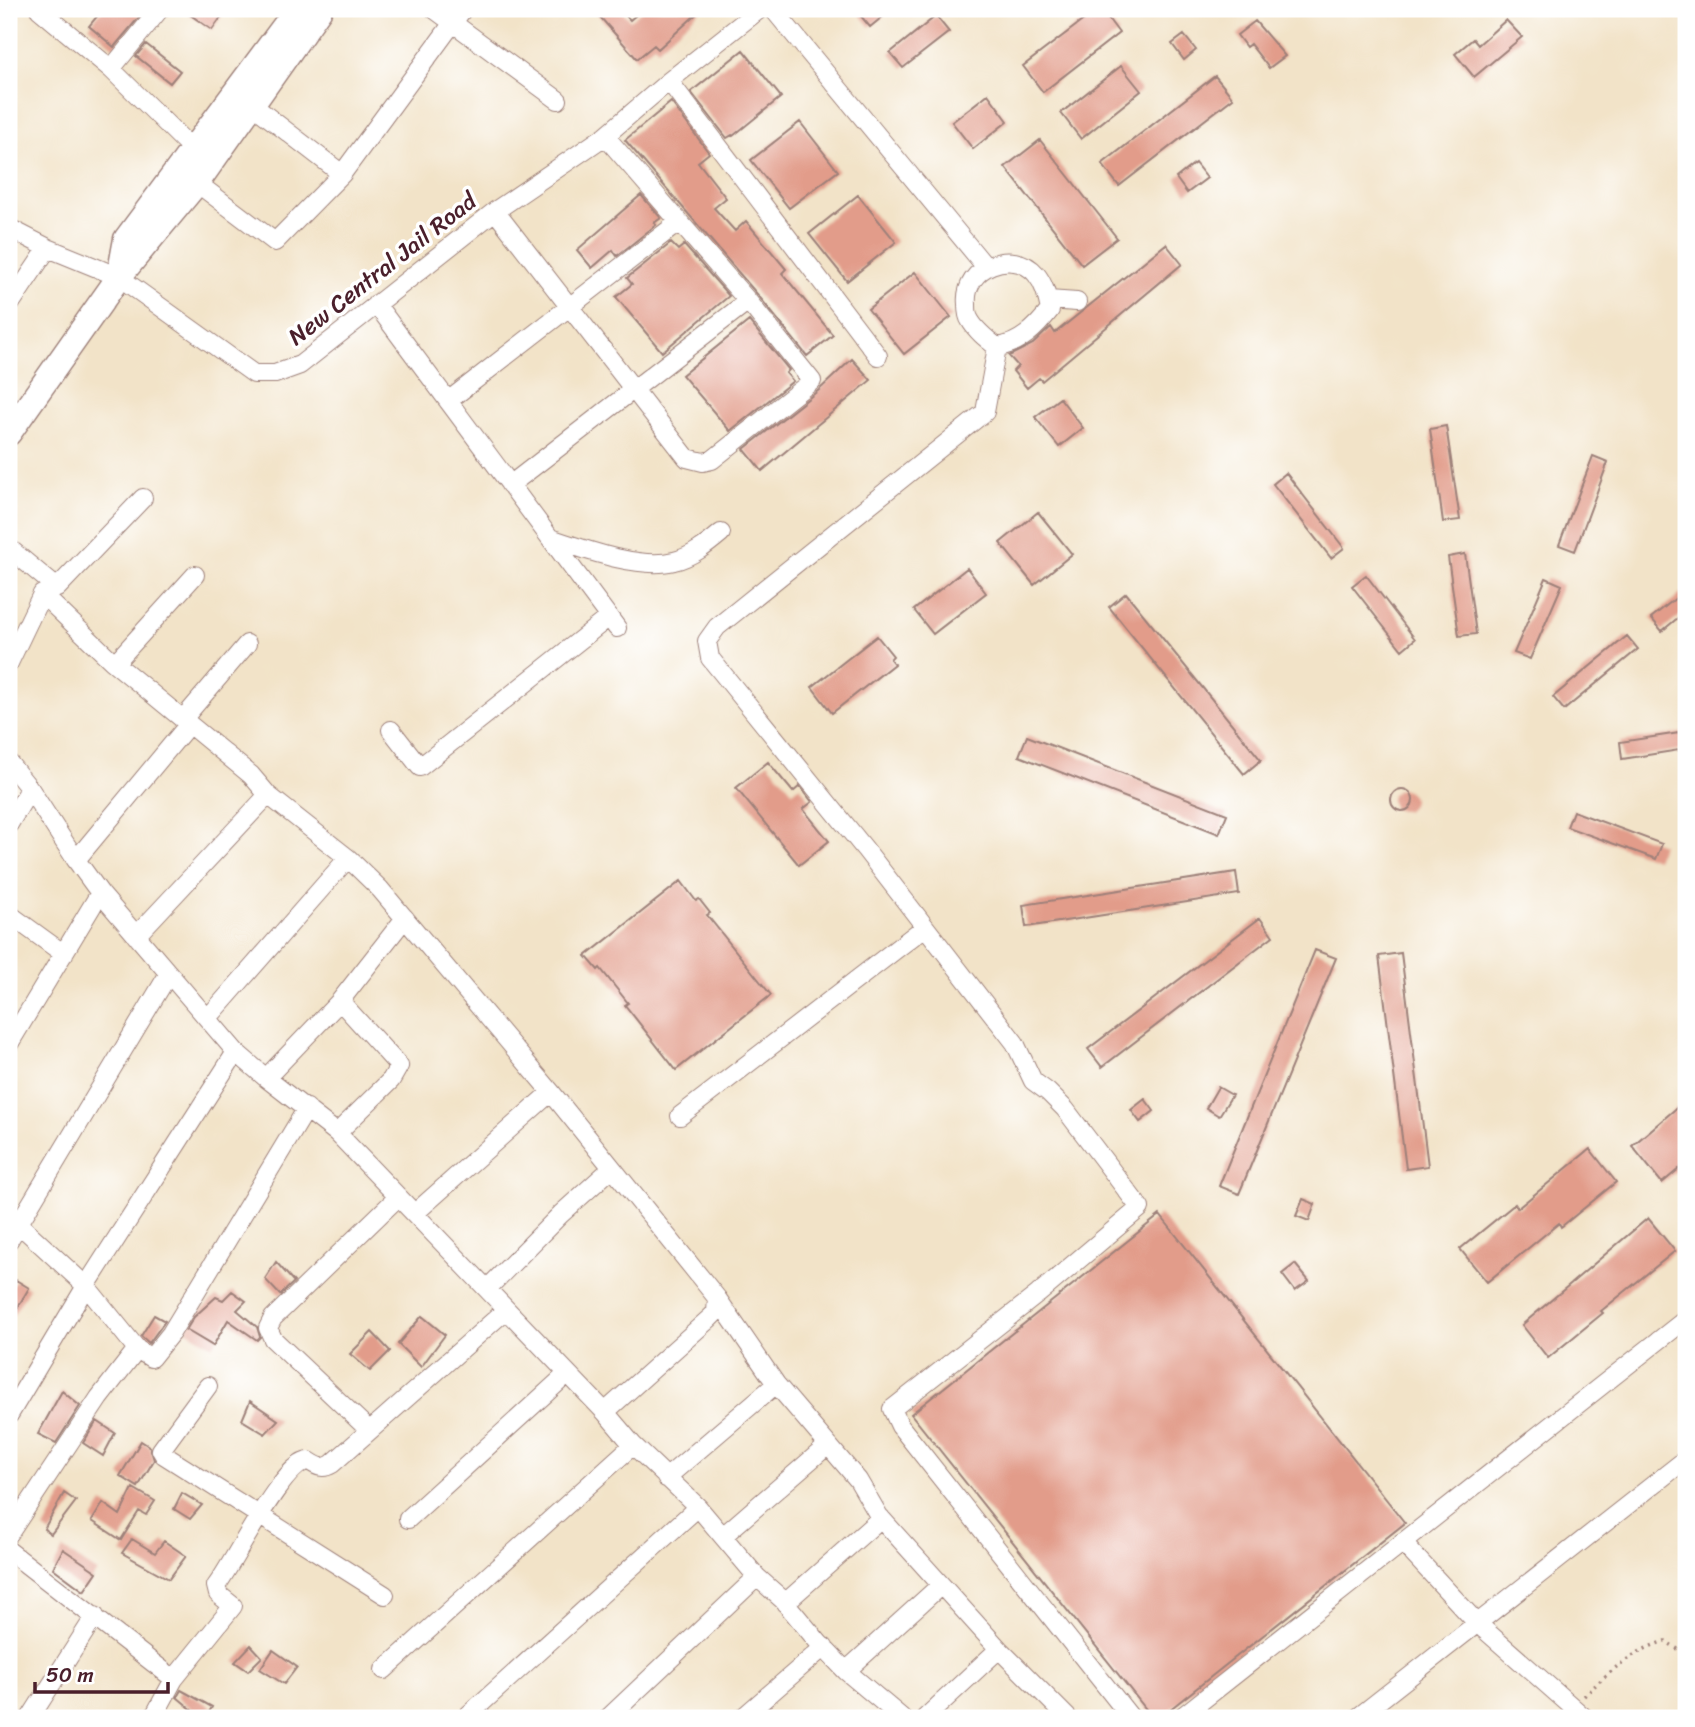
<svg xmlns="http://www.w3.org/2000/svg" width="1695" height="1727" viewBox="0 0 1695 1727" font-family="Sriracha,sans-serif">
<style>
.building{fill:#e29c8a}
.lines{fill:none;stroke-linecap:round;stroke-linejoin:round}
.street-casing{stroke:#9e817a;stroke-width:20}
.secondary-casing{stroke:#9e817a;stroke-width:27}
.path{stroke:#9e817a;stroke-width:3.5;stroke-dasharray:2 5;stroke-linecap:butt}
.street{stroke:#fff;stroke-width:18}
.secondary{stroke:#fff;stroke-width:24}
.labels{text-anchor:middle;stroke-width:7;stroke-linejoin:round;paint-order:stroke}
.street-label{font-size:24px;fill:#4a1f2b;stroke:#fff}
</style>
<rect width="100%" height="100%" fill="#fff"/>
<filter id="ink" filterUnits="userSpaceOnUse"><feTurbulence type="fractalNoise" baseFrequency=".0143" numOctaves="2"/><feDisplacementMap in="SourceGraphic" scale="14" xChannelSelector="R" yChannelSelector="G"/><feConvolveMatrix kernelMatrix="1 2 1 2 8 2 1 2 1" color-interpolation-filters="sRGB"/></filter>
<filter id="wash" filterUnits="userSpaceOnUse"><feTurbulence type="fractalNoise" baseFrequency=".00686" numOctaves="4" result="noise"/><feDisplacementMap in="SourceGraphic" scale="28" xChannelSelector="R" yChannelSelector="G"/><feGaussianBlur stdDeviation="1.57" result="paint"/><feColorMatrix in="noise" values="0 0 0 0 0 0 0 0 0 0 0 0 0 0 0 0 0 1.4 0 .05"/><feComposite in="paint" operator="in"/></filter>
<g filter="url(#wash)">
<rect width="100%" height="100%" fill="#f2e3c8"/>
<g id="blocks">
<path class="building" d="M103,9H146L114,47L89,26Z
M182,9H227L212,30Z
M593,9H620L630,20L643,9H702L658,49L654,45L637,59Z
M855,9H892L870,27Z
M1098,9H1101L1119,33L1043,92L1023,66Z
M936,16L949,32L903,68L890,53Z
M1506,20L1522,37L1474,77L1455,54L1473,39L1478,45Z
M1255,21L1285,56L1269,68L1250,44L1246,47L1237,35Z
M1184,35L1196,50L1184,60L1172,44Z
M146,44L180,71L170,83L136,56Z
M743,50L781,97L733,136L732,135L727,138L691,92Z
M1121,66L1141,91L1081,139L1061,113Z
M1215,76L1233,98L1119,186L1102,164Z
M988,94L1008,121L973,149L952,122Z
M671,102L709,153L698,162L726,198L714,208L735,231L746,221L786,269L782,273L833,335L807,356L757,294L625,140Z
M800,122L838,171L789,208L751,160Z
M1040,140L1117,238L1082,265L1005,167Z
M1195,163L1207,178L1187,193L1176,178Z
M641,195L661,218L654,223L656,225L617,256L613,250L592,268L577,250Z
M858,195L896,242L847,281L809,234Z
M671,243L678,250L684,245L729,296L662,352L616,297L632,284L627,278Z
M1166,244L1182,264L1042,381L1039,378L1027,388L1013,371L1018,366L1009,356L1033,344L1051,327L1055,333Z
M915,272L951,317L904,354L868,309Z
M749,321L789,370L786,373L793,381L730,431L682,375Z
M852,359L871,380L762,471L744,449L819,390Z
M1060,398L1083,428L1059,447L1035,417Z
M1446,426L1460,520L1443,522L1430,429Z
M1593,456L1608,462L1575,551L1559,545Z
M1286,473L1344,548L1331,558L1273,484Z
M1038,512L1072,554L1034,585L1000,543Z
M1465,554L1476,634L1459,636L1448,557Z
M967,568L986,593L933,634L914,610Z
M1366,575L1415,639L1402,650L1352,586Z
M1546,578L1562,585L1530,659L1514,653Z
M1686,590V611L1662,631L1651,618Z
M1126,593L1261,760L1244,774L1109,607Z
M877,636L893,656L890,659L894,664L832,713L812,687Z
M1627,636L1638,649L1564,710L1553,697Z
M1686,732V749L1622,759L1620,742Z
M1027,736L1227,814L1219,834L1019,756Z
M768,762L793,792L800,786L812,802L803,809L829,841L799,865L736,788Z
M1391 800a11 11 0 1 1 22 0a11 11 0 1 1-22 0Z
M1573,811L1662,844L1656,859L1567,827Z
M1236,872L1239,894L1026,927L1023,905Z
M681,881L696,901L699,899L710,913L707,915L771,995L676,1070L625,1005L628,1003L600,968L598,970L586,956Z
M1260,918L1273,936L1102,1067L1088,1049Z
M1315,950L1336,958L1239,1194L1219,1186Z
M1401,953L1428,1166L1406,1169L1379,956Z
M1218,1087L1232,1095L1219,1116L1206,1108Z
M1145,1099L1154,1111L1140,1122L1131,1110Z
M1686,1100V1163L1662,1183L1632,1146Z
M1590,1149L1616,1182L1561,1227L1559,1223L1487,1282L1460,1249L1515,1204L1518,1208Z
M1303,1199L1315,1204L1309,1221L1296,1216Z
M1160,1215L1405,1523L1159,1718H1153L911,1414Z
M1648,1218L1675,1251L1601,1311L1603,1313L1548,1358L1522,1325Z
M276,1262L294,1282L280,1295L265,1279Z
M1295,1264L1309,1281L1295,1291L1282,1274Z
M16,1280L29,1288L9,1322V1289Z
M232,1291L246,1301L237,1310L257,1327L260,1337L257,1340L228,1320L213,1346L186,1330L194,1317L216,1297L223,1300Z
M154,1315L165,1321L149,1343L141,1336Z
M422,1316L445,1335L421,1367L398,1344Z
M372,1332L390,1351L370,1371L350,1354Z
M62,1391L80,1406L56,1443L38,1434Z
M250,1401L278,1420L265,1434L242,1420Z
M97,1421L115,1433L103,1456L83,1443Z
M141,1441L150,1447L154,1460L138,1487L120,1476Z
M133,1488L155,1501L146,1515L139,1511L121,1540L92,1521L103,1503L120,1515Z
M64,1493L76,1501L51,1534L44,1529Z
M182,1493L202,1505L190,1519L174,1509Z
M132,1539L155,1553L164,1541L186,1556L169,1579L122,1553Z
M63,1549L97,1572L84,1591L53,1568Z
M251,1645L262,1657L248,1671L235,1662Z
M273,1650L297,1667L284,1684L260,1669Z
M181,1690L212,1707L206,1718H202L177,1697Z"/>
</g>
</g>
<g filter="url(#ink)">
<use href="#blocks" fill-opacity="0" stroke="#9e817a" stroke-width="2"/>
<g class="lines">
<defs>
<path id="street" d="M39,9L111,69L193,150
M434,9L558,100
M773,9L985,266
M111,69L160,9
M669,81L878,356
M251,104L342,174
M197,183L275,242L342,174L463,9
M495,211L687,458L703,462L712,460L812,381L748,301L605,136
M9,228L48,248L119,277L254,374H275L300,365L495,211L605,136L669,81L760,9
M1048,300L1077,302
M376,304L617,628
M9,306L48,248
M997,347C1020,344 1036,328 1050,310C1047,297 1045,285 1036,274C1013,247 963,267 967,304C967,309 967,316 970,320C976,331 988,340 997,347L985,412L717,627L707,641L710,658L865,849L1015,1043L1033,1081L1048,1092L1065,1109L1140,1208L1038,1294L892,1409L900,1426L1131,1718
M448,401L679,222
M510,485L748,301
M550,538C583,549 640,570 674,561C692,557 708,544 721,533
M9,548L57,588L42,594L112,661L251,775L268,795L348,858L380,889L551,1092L717,1298L776,1384L858,1480L879,1516L999,1649L1068,1718
M57,588L143,498
M9,663L42,594
M115,663L195,575
M183,719L247,644
M391,730L420,767L609,617
M9,763L30,789L76,860L100,893L236,1052L266,1078L337,1133L605,1412L633,1445L698,1507L757,1577L783,1600L819,1643L846,1671L902,1718
M9,824L30,789
M76,860L189,724
M9,914L64,954
M136,936L268,795
M208,1018L348,858
M9,1044L100,893
M266,1078L340,1001L405,918
M680,1116L925,927
M337,1133L391,1080L399,1066L340,1001
M415,1213L551,1092
M9,1215L86,1286L137,1349
M9,1240L168,975
M487,1289L561,1214L612,1168
M208,1386L161,1450L164,1455L385,1595
M605,1412L710,1318L716,1312L717,1298
M9,1415L86,1286L236,1052
M369,1430L273,1339L268,1328L273,1318L398,1197
M666,1478L776,1384
M408,1519L567,1374
M9,1534L99,1398L137,1349L151,1358L171,1333L307,1108
M723,1536L828,1445
M1402,1542L1477,1623L1585,1718
M9,1551L174,1679
M785,1603L881,1518
M384,1670L633,1445
M846,1671L941,1585
M30,1718L95,1616
M153,1718L174,1679L233,1606L218,1594L216,1586C233,1565 283,1461 309,1461C317,1466 322,1470 332,1464L506,1310
M465,1718L698,1507
M608,1718L757,1577
M742,1718L824,1647
M925,1718L999,1649
M1180,1718L1686,1319
M1357,1718L1686,1459"/>
<path id="secondary" d="M119,277L126,239L297,9
M9,433L119,277L197,183L320,9"/>
</defs>
<use href="#street" class="street-casing"/>
<use href="#secondary" class="secondary-casing"/>
<path class="path" d="M1584,1696C1609,1672 1632,1651 1665,1641L1686,1654"/>
<use href="#street" class="street"/>
<use href="#secondary" class="secondary"/>
</g>
</g>
<g class="labels">
<g class="street-label">
<text transform="translate(382 269) rotate(-38)" y="8">New Central Jail Road</text>
</g>
</g>
<rect width="1695" height="1727" fill="none" stroke="#fff" stroke-width="35"/>
<path d="M35 1682v10h133v-10" fill="none" stroke="#4a1f2b" stroke-width="3.5"/>
<text x="46" y="1682" font-size="21" fill="#4a1f2b" stroke="#ffffff" stroke-width="5" paint-order="stroke">50 m</text>
</svg>
